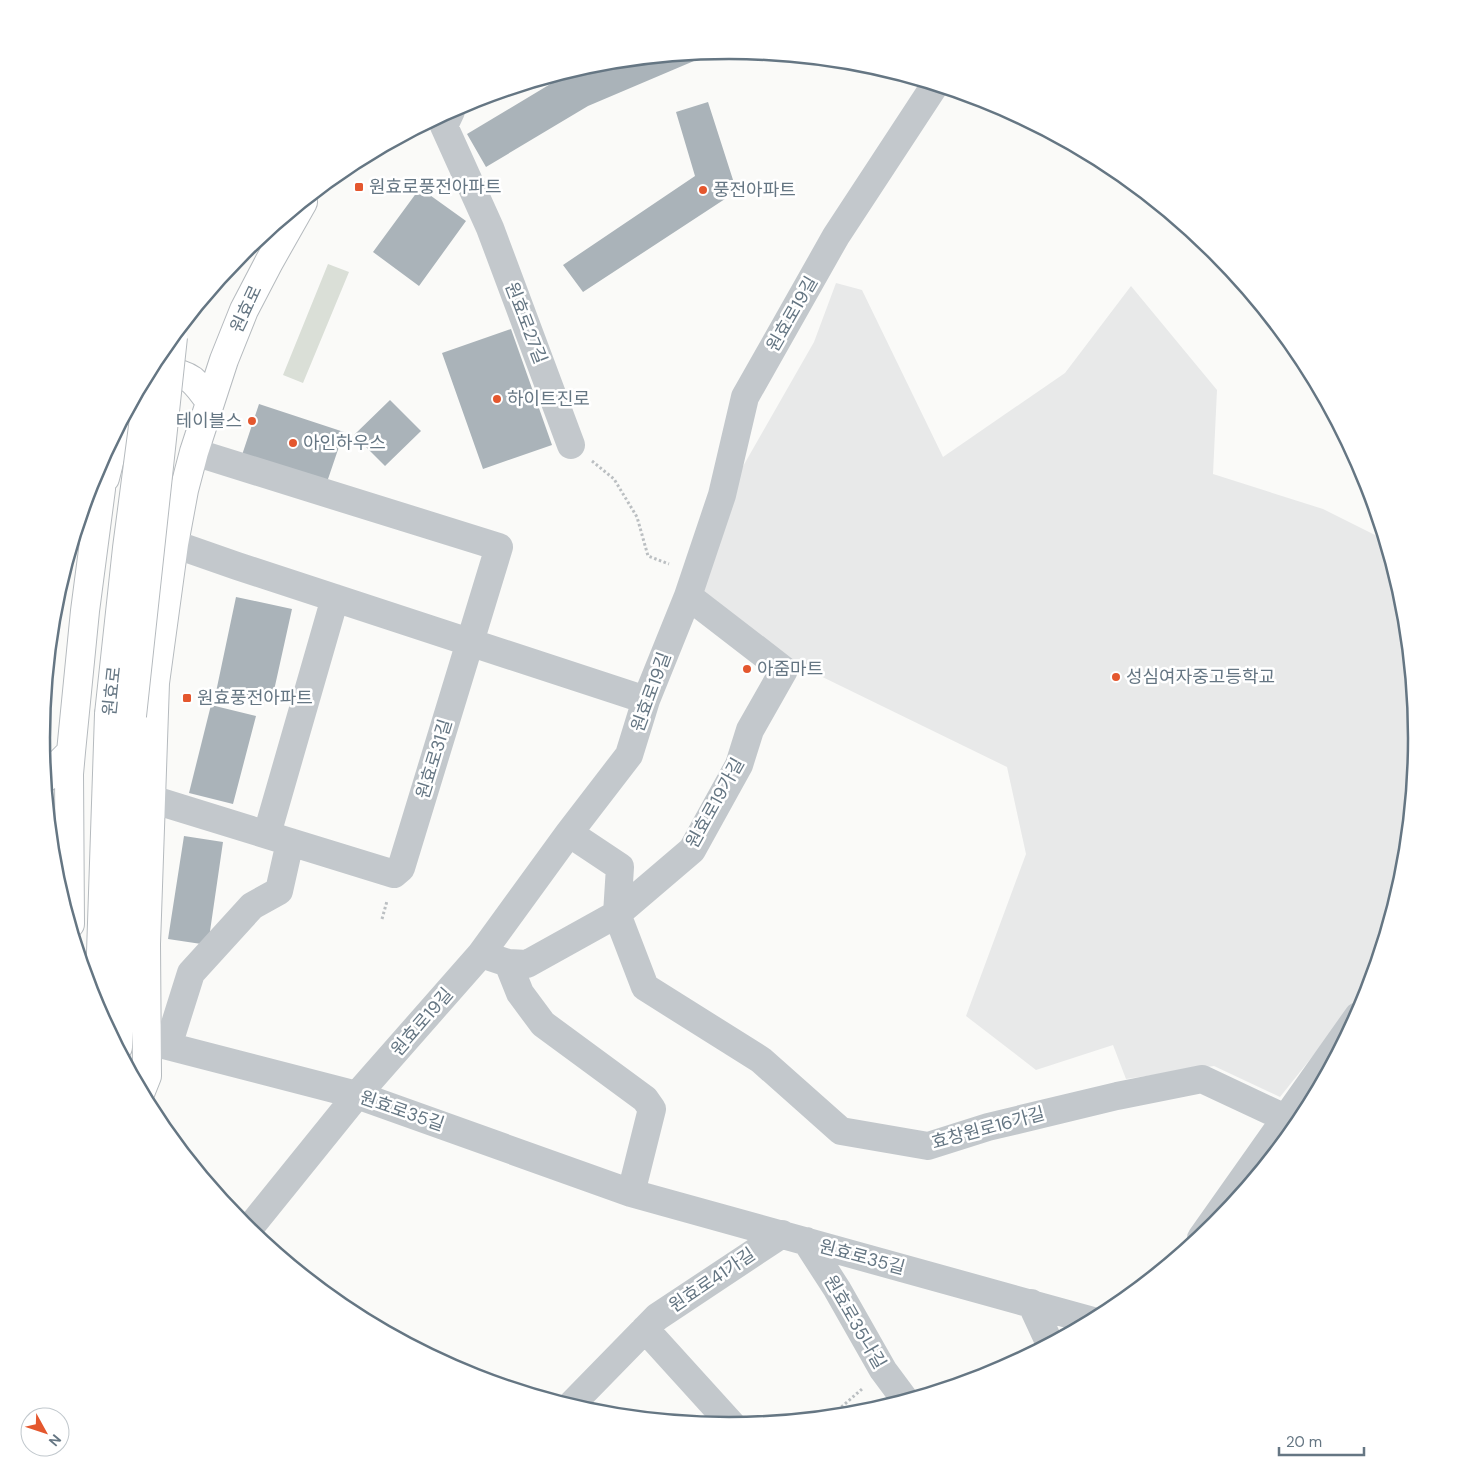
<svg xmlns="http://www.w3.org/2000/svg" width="1459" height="1477" viewBox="0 0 1459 1477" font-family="'DM Sans','Noto Sans KR',sans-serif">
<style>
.built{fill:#e8e9e9}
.green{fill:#dadfd7}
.building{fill:#aab3b9}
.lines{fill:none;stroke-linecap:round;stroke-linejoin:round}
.major-casing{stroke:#b5babe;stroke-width:30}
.path{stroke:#bbbfc2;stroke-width:3;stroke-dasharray:2.5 2.5;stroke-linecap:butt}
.minor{stroke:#c3c8cc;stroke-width:28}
.major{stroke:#fff;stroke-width:28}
.major-bridge-casing{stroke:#b5babe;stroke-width:30;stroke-linecap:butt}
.major-bridge{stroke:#fff;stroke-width:28}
.poi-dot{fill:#e4572e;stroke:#fff;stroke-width:2}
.labels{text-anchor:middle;stroke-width:5;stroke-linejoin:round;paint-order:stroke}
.poi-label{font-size:18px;fill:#657683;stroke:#fff;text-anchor:start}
.street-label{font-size:18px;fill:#657683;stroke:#fff}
.rim{fill:none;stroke:#657683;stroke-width:2.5}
</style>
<rect width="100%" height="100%" fill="#fafaf8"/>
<path class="built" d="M836,283L862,290L943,457L1065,373L1131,286L1217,390L1213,474L1323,509L1385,540L1405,605L1418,739L1404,873L1371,983L1280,1097L1214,1066L1126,1079L1113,1045L1036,1070L966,1016L1026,854L1007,767L693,614L734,482L814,342Z"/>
<path class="green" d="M328,264L349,272L303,383L283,375Z
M71,551L43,719L55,604Z"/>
<path class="building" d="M699,53L701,58L588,106L486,167L467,134L572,71L596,63Z
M708,102L734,183L728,197L583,292L563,265L695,176L676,112Z
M420,188L466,221L419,286L373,252Z
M511,329L552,445L483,469L442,353Z
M390,400L421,431L385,466L354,435Z
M259,404L344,432L327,482L242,455Z
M236,597L292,609L271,704L216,692Z
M211,705L256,716L233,804L189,793Z
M184,836L223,842L208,945L168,939Z"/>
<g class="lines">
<defs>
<path id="major" d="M147,378C162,372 178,370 192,380C199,386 205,395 210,402
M105,478L117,431
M45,778L71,752
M70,924L69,774L71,752L85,611L101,489L103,458
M99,1012L109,714
M118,1047L132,716
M141,1091L147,1076L146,944L155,683L174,544L184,490L194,452L224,360L244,310L269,262L303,202"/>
</defs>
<use href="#major" class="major-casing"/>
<path class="path" d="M592,461L614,479L637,517L648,556L669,564
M382,919L387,901
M830,1417L862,1389"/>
<path class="minor" d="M451,111L444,126L490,228L571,445
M174,544L237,566L646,700
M151,799L394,874L401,868L499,547L194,452
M569,833L620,867L617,914L645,987L761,1060L841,1131L928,1146L988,1127L1117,1096L1202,1079L1285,1118
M267,834L335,598
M481,954L508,963L527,964L617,914L692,850L739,765L750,730L784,670L688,596
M508,963L520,993L543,1024L645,1099L652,1109L631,1193
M148,1041L357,1095L631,1193L1093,1321
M168,1046L191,973L252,906L279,891L290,842
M248,1230L357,1095L481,954L569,833L629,755L646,700L688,596L722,495L745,397L836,236L935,85
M1201,1238L1358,1016
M806,1241L837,1289L883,1370L906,1401
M1031,1303L1050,1344
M645,1329L733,1426
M570,1406L657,1317L782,1234"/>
<use href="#major" class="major"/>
<defs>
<path id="major-bridge" d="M109,714L127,548L147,396L149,371
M132,716L173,337"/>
</defs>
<use href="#major-bridge" class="major-bridge-casing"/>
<use href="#major-bridge" class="major-bridge"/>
</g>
<g class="poi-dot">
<rect x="354" y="182" width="10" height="10" rx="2.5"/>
<circle cx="703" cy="190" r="5"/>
<circle cx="497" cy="399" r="5"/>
<circle cx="252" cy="421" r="5"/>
<circle cx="293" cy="443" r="5"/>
<circle cx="747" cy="669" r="5"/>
<circle cx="1116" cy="677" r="5"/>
<rect x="182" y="693" width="10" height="10" rx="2.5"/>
</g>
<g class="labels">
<g class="poi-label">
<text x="369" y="193">원효로풍전아파트</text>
<text x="713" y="196">풍전아파트</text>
<text x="507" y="405">하이트진로</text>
<text x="242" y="427" text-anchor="end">테이블스</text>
<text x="303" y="449">아인하우스</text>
<text x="757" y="675">아줌마트</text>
<text x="1126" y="683">성심여자중고등학교</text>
<text x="197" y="704">원효풍전아파트</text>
</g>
<g class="street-label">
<text transform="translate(246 309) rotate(-65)" y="6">원효로</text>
<text transform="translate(792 314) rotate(-60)" y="6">원효로19길</text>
<text transform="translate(526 323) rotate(69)" y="6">원효로27길</text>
<text transform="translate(112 691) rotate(-84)" y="6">원효로</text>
<text transform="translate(651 692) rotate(-70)" y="6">원효로19길</text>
<text transform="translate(434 759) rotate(-73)" y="6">원효로31길</text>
<text transform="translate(715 803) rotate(-61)" y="6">원효로19가길</text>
<text transform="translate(422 1022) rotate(-49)" y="6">원효로19길</text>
<text transform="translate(402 1111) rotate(19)" y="6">원효로35길</text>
<text transform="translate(988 1128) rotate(-15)" y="6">효창원로16가길</text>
<text transform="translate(862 1257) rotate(15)" y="6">원효로35길</text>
<text transform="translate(712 1280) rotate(-34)" y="6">원효로41가길</text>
<text transform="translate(855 1322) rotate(60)" y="6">원효로35나길</text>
</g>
</g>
<path d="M0 0H1459V1477H0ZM50 738a679 679 0 1 1 1358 0a679 679 0 1 1-1358 0Z" fill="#fff" fill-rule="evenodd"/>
<path class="rim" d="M50 738a679 679 0 1 1 1358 0a679 679 0 1 1-1358 0Z"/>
<g transform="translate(45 1432) rotate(130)"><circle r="24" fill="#ffffff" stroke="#c1c8cd"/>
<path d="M0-4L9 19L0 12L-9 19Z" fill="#e4572e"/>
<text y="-8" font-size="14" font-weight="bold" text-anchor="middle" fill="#657683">N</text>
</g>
<path d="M1279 1447v8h85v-8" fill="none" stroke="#657683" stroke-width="2.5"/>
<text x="1286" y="1447" font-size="15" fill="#657683" stroke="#ffffff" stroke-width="4" paint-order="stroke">20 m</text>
</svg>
